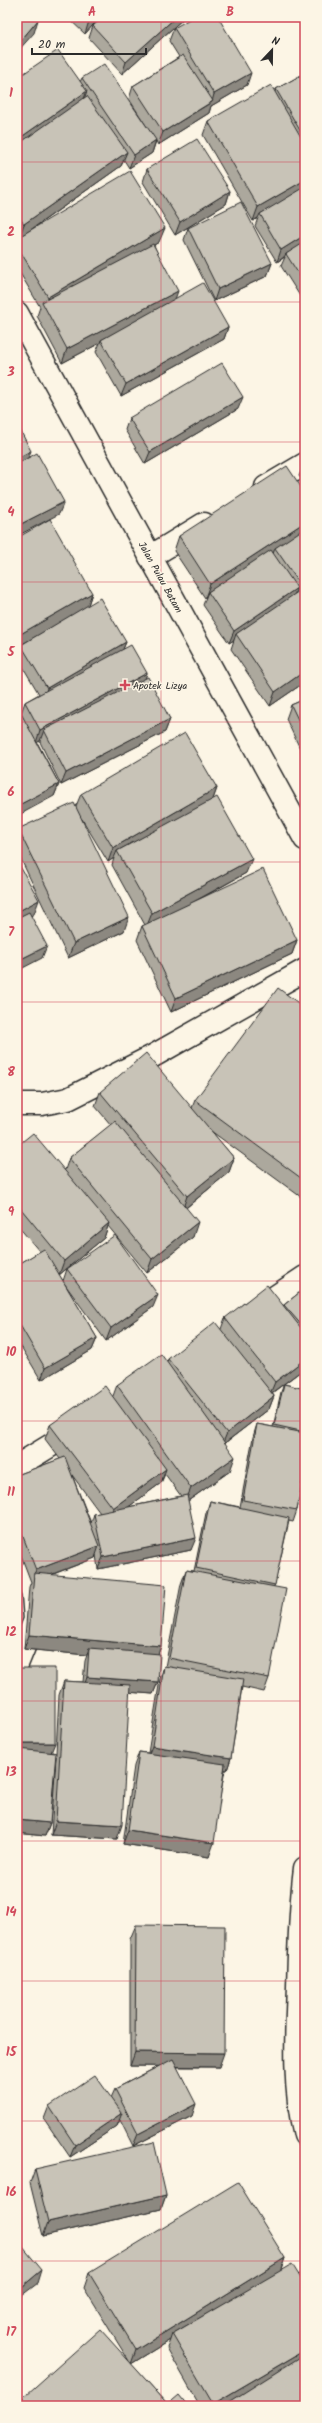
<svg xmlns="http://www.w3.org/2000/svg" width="322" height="2423" viewBox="0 0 322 2423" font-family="Kalam,sans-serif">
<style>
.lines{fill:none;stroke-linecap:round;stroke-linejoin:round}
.minor-casing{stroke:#2b2b2b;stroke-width:25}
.highway-casing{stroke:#2b2b2b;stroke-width:25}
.minor{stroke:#fcf5e5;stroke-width:22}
.highway{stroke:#fcf5e5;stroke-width:22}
.wall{fill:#aca89d;stroke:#2b2b2b;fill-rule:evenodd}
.shaded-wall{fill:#8c8880;stroke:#2b2b2b}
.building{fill:#c8c3b7;stroke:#2b2b2b}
.grid{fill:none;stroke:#d1495b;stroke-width:1;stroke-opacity:0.55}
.poi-dot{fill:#d1495b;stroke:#fcf5e5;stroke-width:1.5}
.labels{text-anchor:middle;stroke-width:3;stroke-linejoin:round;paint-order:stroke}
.street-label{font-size:10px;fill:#2b2b2b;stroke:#fcf5e5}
.poi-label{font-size:10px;fill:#2b2b2b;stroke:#fcf5e5;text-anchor:start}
.neatline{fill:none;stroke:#d1495b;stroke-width:1.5}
.grid-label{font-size:13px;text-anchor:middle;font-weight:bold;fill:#d1495b}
</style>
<rect width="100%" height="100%" fill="#fcf5e5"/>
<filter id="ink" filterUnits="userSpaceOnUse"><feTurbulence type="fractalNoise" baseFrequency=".025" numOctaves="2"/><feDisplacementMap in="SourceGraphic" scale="8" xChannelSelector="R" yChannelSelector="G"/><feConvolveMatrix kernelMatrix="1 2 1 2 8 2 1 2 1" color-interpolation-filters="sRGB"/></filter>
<g filter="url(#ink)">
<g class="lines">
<defs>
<path id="minor" d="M266,487L305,464
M150,557L204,524
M17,1104H42L68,1099L153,1056L305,970
M251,1313L305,1277
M17,1466L76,1430
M17,1549L33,1595L35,1620L17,1664"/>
<path id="highway" d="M17,313L305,839
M305,1868C300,1908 299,1947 298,1987C296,2035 293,2088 305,2135"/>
</defs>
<use href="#minor" class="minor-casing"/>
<use href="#highway" class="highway-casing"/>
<use href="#minor" class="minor"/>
<use href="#highway" class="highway"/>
</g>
<path class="wall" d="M67,17H100L85,34Z
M185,17L122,74L89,38L93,26Z
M174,28L247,85L211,106L209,113L158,145L156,141L152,153L129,168L124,160L121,166L32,229L159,242L154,245L175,299L228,327L224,339L121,396L96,352L100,343L62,363L37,316L40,307L17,268V238L18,237L17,235V78L80,82L82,78L147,127L129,99L133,86L179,57L169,41Z
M305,73V304L281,266L285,257L277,262L255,226L258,218L253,221L203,135L208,121L275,92L276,89Z
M147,169L230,191L226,204L175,235L143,182Z
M188,228L272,263L267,276L214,301L184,240Z
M305,307V316L303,313Z
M238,409L145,464L125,430L129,418Z
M305,463V484L299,476L304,464Z
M305,493V682L270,706L231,649L234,640L229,643L203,605L206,597L205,598L174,551L179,536Z
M92,593L88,605L126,642L123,649L147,673L145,678L170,719L165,732L61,785L40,742V741L37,742L59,784L54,796L21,713L25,702L39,694L17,657L21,645L41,634L17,647Z
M305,699V759L286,719L291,705Z
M217,788L213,799L246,873L198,900L297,940L292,954L171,1012L137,940L142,926L145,925L112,865L114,858L108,862L82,819L124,931L68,958L17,851V833L18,829L76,806L81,794Z
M305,1008V1200L211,1131L234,1158L229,1172L186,1208L193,1237L147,1273L108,1226L104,1238L59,1275L63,1281L67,1269L153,1307L106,1341L64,1283L97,1338L92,1350L41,1380L17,1340V1265L40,1252L17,1225V1146L65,1170L69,1158L111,1125L95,1106L100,1092L192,1108L195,1100Z
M305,1288V1368L272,1393L274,1396L269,1409L225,1443L230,1471L188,1501L191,1550L98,1569L96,1555L95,1558L51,1575L161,1646L158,1654V1682L153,1694L129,1692L117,1839L51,1835L56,1756L50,1823L45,1836L17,1833V1668L52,1752L56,1753L59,1695L64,1681L83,1682L85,1661L87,1655L24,1649L29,1587L31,1582L17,1545V1475L60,1459L45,1439L50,1425L113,1396L117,1385L167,1362L168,1359L221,1329L225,1318L284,1306V1305ZM165,1474L181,1496L128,1507L161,1483ZM72,1475L100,1513L94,1514L91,1523Z
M284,1384L305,1389V1468L297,1510L293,1522L289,1521L274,1587L269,1678L264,1692L242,1687L231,1758L227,1770H225L209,1857L123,1844L134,1766L139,1752L148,1753L160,1679L164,1666L165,1667L181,1584L186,1570L194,1571L206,1513L210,1501L240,1507L253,1437L257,1424L273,1427L281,1392Z
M136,1925L219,2067H177L192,2116L133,2146L120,2120L117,2126L70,2157L44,2119L49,2106L111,2098L115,2089L159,2066H130V1939Z
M35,2169L166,2195L161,2209L43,2236L30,2183Z
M285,2258L281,2270L305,2406H200L167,2348L170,2340L131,2364L165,2401L163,2406H17L129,2361L84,2288L89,2273Z"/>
<path class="shaded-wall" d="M93,17H100L85,34L89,21Z
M176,17H185L122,74L126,62Z
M38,20L34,33L17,52V45Z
M251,73L247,85L211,106L209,113L158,145L163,132L212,102L214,94Z
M87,91L82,104L17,149V140Z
M156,140L152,153L129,168L134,155Z
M127,152L121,166L19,238L24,224Z
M305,180V191L260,214L258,218L253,221L258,207Z
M230,191L226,204L175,235L180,222Z
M165,228L159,242L46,309L45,307L48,297Z
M305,235V245L286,254L284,257L277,262L281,250Z
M272,263L267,276L214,301L218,289Z
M178,291L173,305L101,340L100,343L62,363L67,349Z
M228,327L224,339L121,396L126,384Z
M243,397L238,409L145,464L150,452Z
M31,451L26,463L17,468V458Z
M64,502L59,514L17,536V526Z
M305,522V533L275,548L273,554L208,592L206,597L205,598L210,584Z
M305,581V590L296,597L300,584Z
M297,588L292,601L236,634L234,640L229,643L234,631Z
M92,593L87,608L17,647V636Z
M126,642L121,654L43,701L47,688Z
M305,671V682L270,706L275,692Z
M147,673L143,686L44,730L40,741L36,743L40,730Z
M170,719L165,732L61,785L66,773Z
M59,784L54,796L17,816V806Z
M217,788L212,802L117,851L114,858L108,862L113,848Z
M252,859L246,873L146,928L152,913Z
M39,900L34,914L17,924V912Z
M129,917L124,931L68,958L74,943Z
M297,940L292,954L171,1012L176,998Z
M47,946L42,958L17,971V961Z
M234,1158L229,1172L182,1211L187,1196Z
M198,1222L193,1237L147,1273L152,1259Z
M109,1223L104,1238L59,1275L64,1261Z
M158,1295L153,1307L106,1341L111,1328Z
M97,1338L92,1350L41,1380L45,1368Z
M305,1359V1368L270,1394L275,1382Z
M22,1374L17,1387V1376Z
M274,1396L269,1409L222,1445L227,1433Z
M235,1457L230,1471L185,1503L191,1488Z
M166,1469L161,1483L108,1522L113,1508Z
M196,1538L191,1550L98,1569L103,1557Z
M99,1546L95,1558L34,1581V1574L36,1570Z
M29,1635L161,1646L156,1660L89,1648L87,1655L24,1649Z
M87,1677L158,1682L153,1694L83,1689Z
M17,1743H55L50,1755L18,1749L17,1751Z
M152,1746L231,1758L227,1770L147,1758Z
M17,1820L50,1823L45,1836L17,1833Z
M56,1821L122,1825L117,1839L51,1835Z
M128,1830L214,1843L209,1857L123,1844Z
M135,2052L224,2053L219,2067L130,2066Z
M196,2104L192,2116L133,2146L138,2134Z
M122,2113L117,2126L70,2157L75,2145Z
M166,2195L161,2209L43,2236L48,2222Z
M285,2258L280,2272L172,2334L170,2340L131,2364L136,2350Z
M42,2270L38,2283L17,2299V2291Z
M305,2350V2361L228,2406H212L213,2404Z
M165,2401L163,2406H159Z"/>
<path class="building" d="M17,17H34L38,20L17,45Z
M84,17H93L89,21Z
M103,17H176L126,62L93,26Z
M193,17H218L251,73L214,94L174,28Z
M58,50L87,91L17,140V78Z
M183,55L213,101L163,132L133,86Z
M104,64L156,140L134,155L82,78Z
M305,73V139L276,89Z
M271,85L305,144V180L258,207L208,121Z
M87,96L127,152L24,224L17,214V145Z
M197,139L230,191L180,222L147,169Z
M130,171L165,228L48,297L17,246V238Z
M305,187V235L281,250L260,214Z
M241,202L272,263L218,289L188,228Z
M305,242V284L286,254Z
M153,244L178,291L67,349L42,302Z
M203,283L228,327L126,384L101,340Z
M222,363L243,397L150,452L129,418Z
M17,424L31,451L17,458Z
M37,453L64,502L17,526V464Z
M287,466L305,493V522L210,584L179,536Z
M50,519L92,593L17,636V538Z
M305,528V581L300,584L275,548Z
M271,550L297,588L234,631L208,592Z
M305,587V671L275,692L236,634Z
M100,598L126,642L47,688L21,645Z
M131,645L147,673L40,730L25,702Z
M148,677L170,719L66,773L44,730Z
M305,699V734L291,705Z
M17,706L59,784L17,806Z
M185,733L217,788L113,848L81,794Z
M217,797L252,859L152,913L117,851Z
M74,803L129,917L74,943L18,829Z
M17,861L39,900L17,912Z
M263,869L297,940L176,998L142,926Z
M29,912L47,946L17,961V918Z
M278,988L305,1008V1181L195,1100Z
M146,1053L234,1158L187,1196L100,1092Z
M115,1121L198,1222L152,1259L69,1158Z
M33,1133L109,1223L64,1261L17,1204V1146Z
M115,1235L158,1295L111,1328L67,1269Z
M44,1249L97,1338L45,1368L17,1320V1265Z
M267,1285L305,1333V1359L275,1382L225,1318Z
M305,1288V1329L284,1305Z
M215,1322L274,1396L227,1433L168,1359Z
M161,1354L235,1457L191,1488L117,1385Z
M17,1362L22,1374L17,1376Z
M284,1384L305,1389V1432L274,1425Z
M105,1386L166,1469L113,1508L50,1425Z
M257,1424L305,1433V1468L297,1510L243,1500Z
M65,1457L99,1546L36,1570L17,1521V1475Z
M187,1495L196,1538L103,1557L94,1514Z
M210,1501L289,1518L275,1585L196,1568Z
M186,1570L286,1589L269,1678L169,1658Z
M34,1573L166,1585L161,1646L29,1635Z
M89,1648L160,1654L158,1682L87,1677Z
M164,1666L243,1679L231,1758L152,1746Z
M17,1668H55V1743H17Z
M64,1681L130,1685L122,1825L56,1821Z
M18,1749L56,1753L50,1823L17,1820V1755Z
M139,1752L225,1764L214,1843L128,1830Z
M136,1925L225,1926L224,2053L135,2052Z
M173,2059L196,2104L138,2134L115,2089Z
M95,2075L122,2113L75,2145L49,2106Z
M154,2142L166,2195L48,2222L35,2169Z
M238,2182L285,2258L136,2350L89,2273Z
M17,2240L42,2270L17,2291Z
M292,2264L305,2285V2350L213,2404L172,2334Z
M100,2329L165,2401L159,2406H17V2403Z
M305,2354V2406H223Z
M179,2395L188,2406H166Z"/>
</g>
<path class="grid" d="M161,17V2406M17,162H305M17,302H305M17,442H305M17,582H305M17,722H305M17,862H305M17,1002H305M17,1142H305M17,1281H305M17,1421H305M17,1561H305M17,1701H305M17,1841H305M17,1981H305M17,2121H305M17,2261H305"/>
<path class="poi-dot" d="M123 679h4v4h4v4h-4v4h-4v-4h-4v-4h4z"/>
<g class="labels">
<g class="street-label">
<text transform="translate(161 577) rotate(61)" y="4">Jalan Pulau Batam</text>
</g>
<g class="poi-label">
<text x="133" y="689">Apotek Lizya</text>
</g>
</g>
<rect width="322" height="2423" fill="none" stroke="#fcf5e5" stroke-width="44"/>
<g transform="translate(272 50) rotate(22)" stroke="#fcf5e5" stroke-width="3" paint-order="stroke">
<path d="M0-3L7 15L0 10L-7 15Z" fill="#2b2b2b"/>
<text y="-6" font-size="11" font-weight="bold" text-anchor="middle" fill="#2b2b2b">N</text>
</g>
<path d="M32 48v6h114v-6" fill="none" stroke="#2b2b2b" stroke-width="2"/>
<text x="38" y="48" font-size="12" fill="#2b2b2b" stroke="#fcf5e5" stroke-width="3" paint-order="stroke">20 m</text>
<rect x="22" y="22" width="278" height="2379" class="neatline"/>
<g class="grid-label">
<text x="92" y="16">A</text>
<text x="230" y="16">B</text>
<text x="11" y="97">1</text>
<text x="11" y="236">2</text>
<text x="11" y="376">3</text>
<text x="11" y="516">4</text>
<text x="11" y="656">5</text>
<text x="11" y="796">6</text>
<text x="11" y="936">7</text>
<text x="11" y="1076">8</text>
<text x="11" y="1216">9</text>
<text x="11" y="1356">10</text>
<text x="11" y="1496">11</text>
<text x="11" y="1636">12</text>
<text x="11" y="1776">13</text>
<text x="11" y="1916">14</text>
<text x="11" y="2056">15</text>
<text x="11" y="2196">16</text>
<text x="11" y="2336">17</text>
</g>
</svg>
